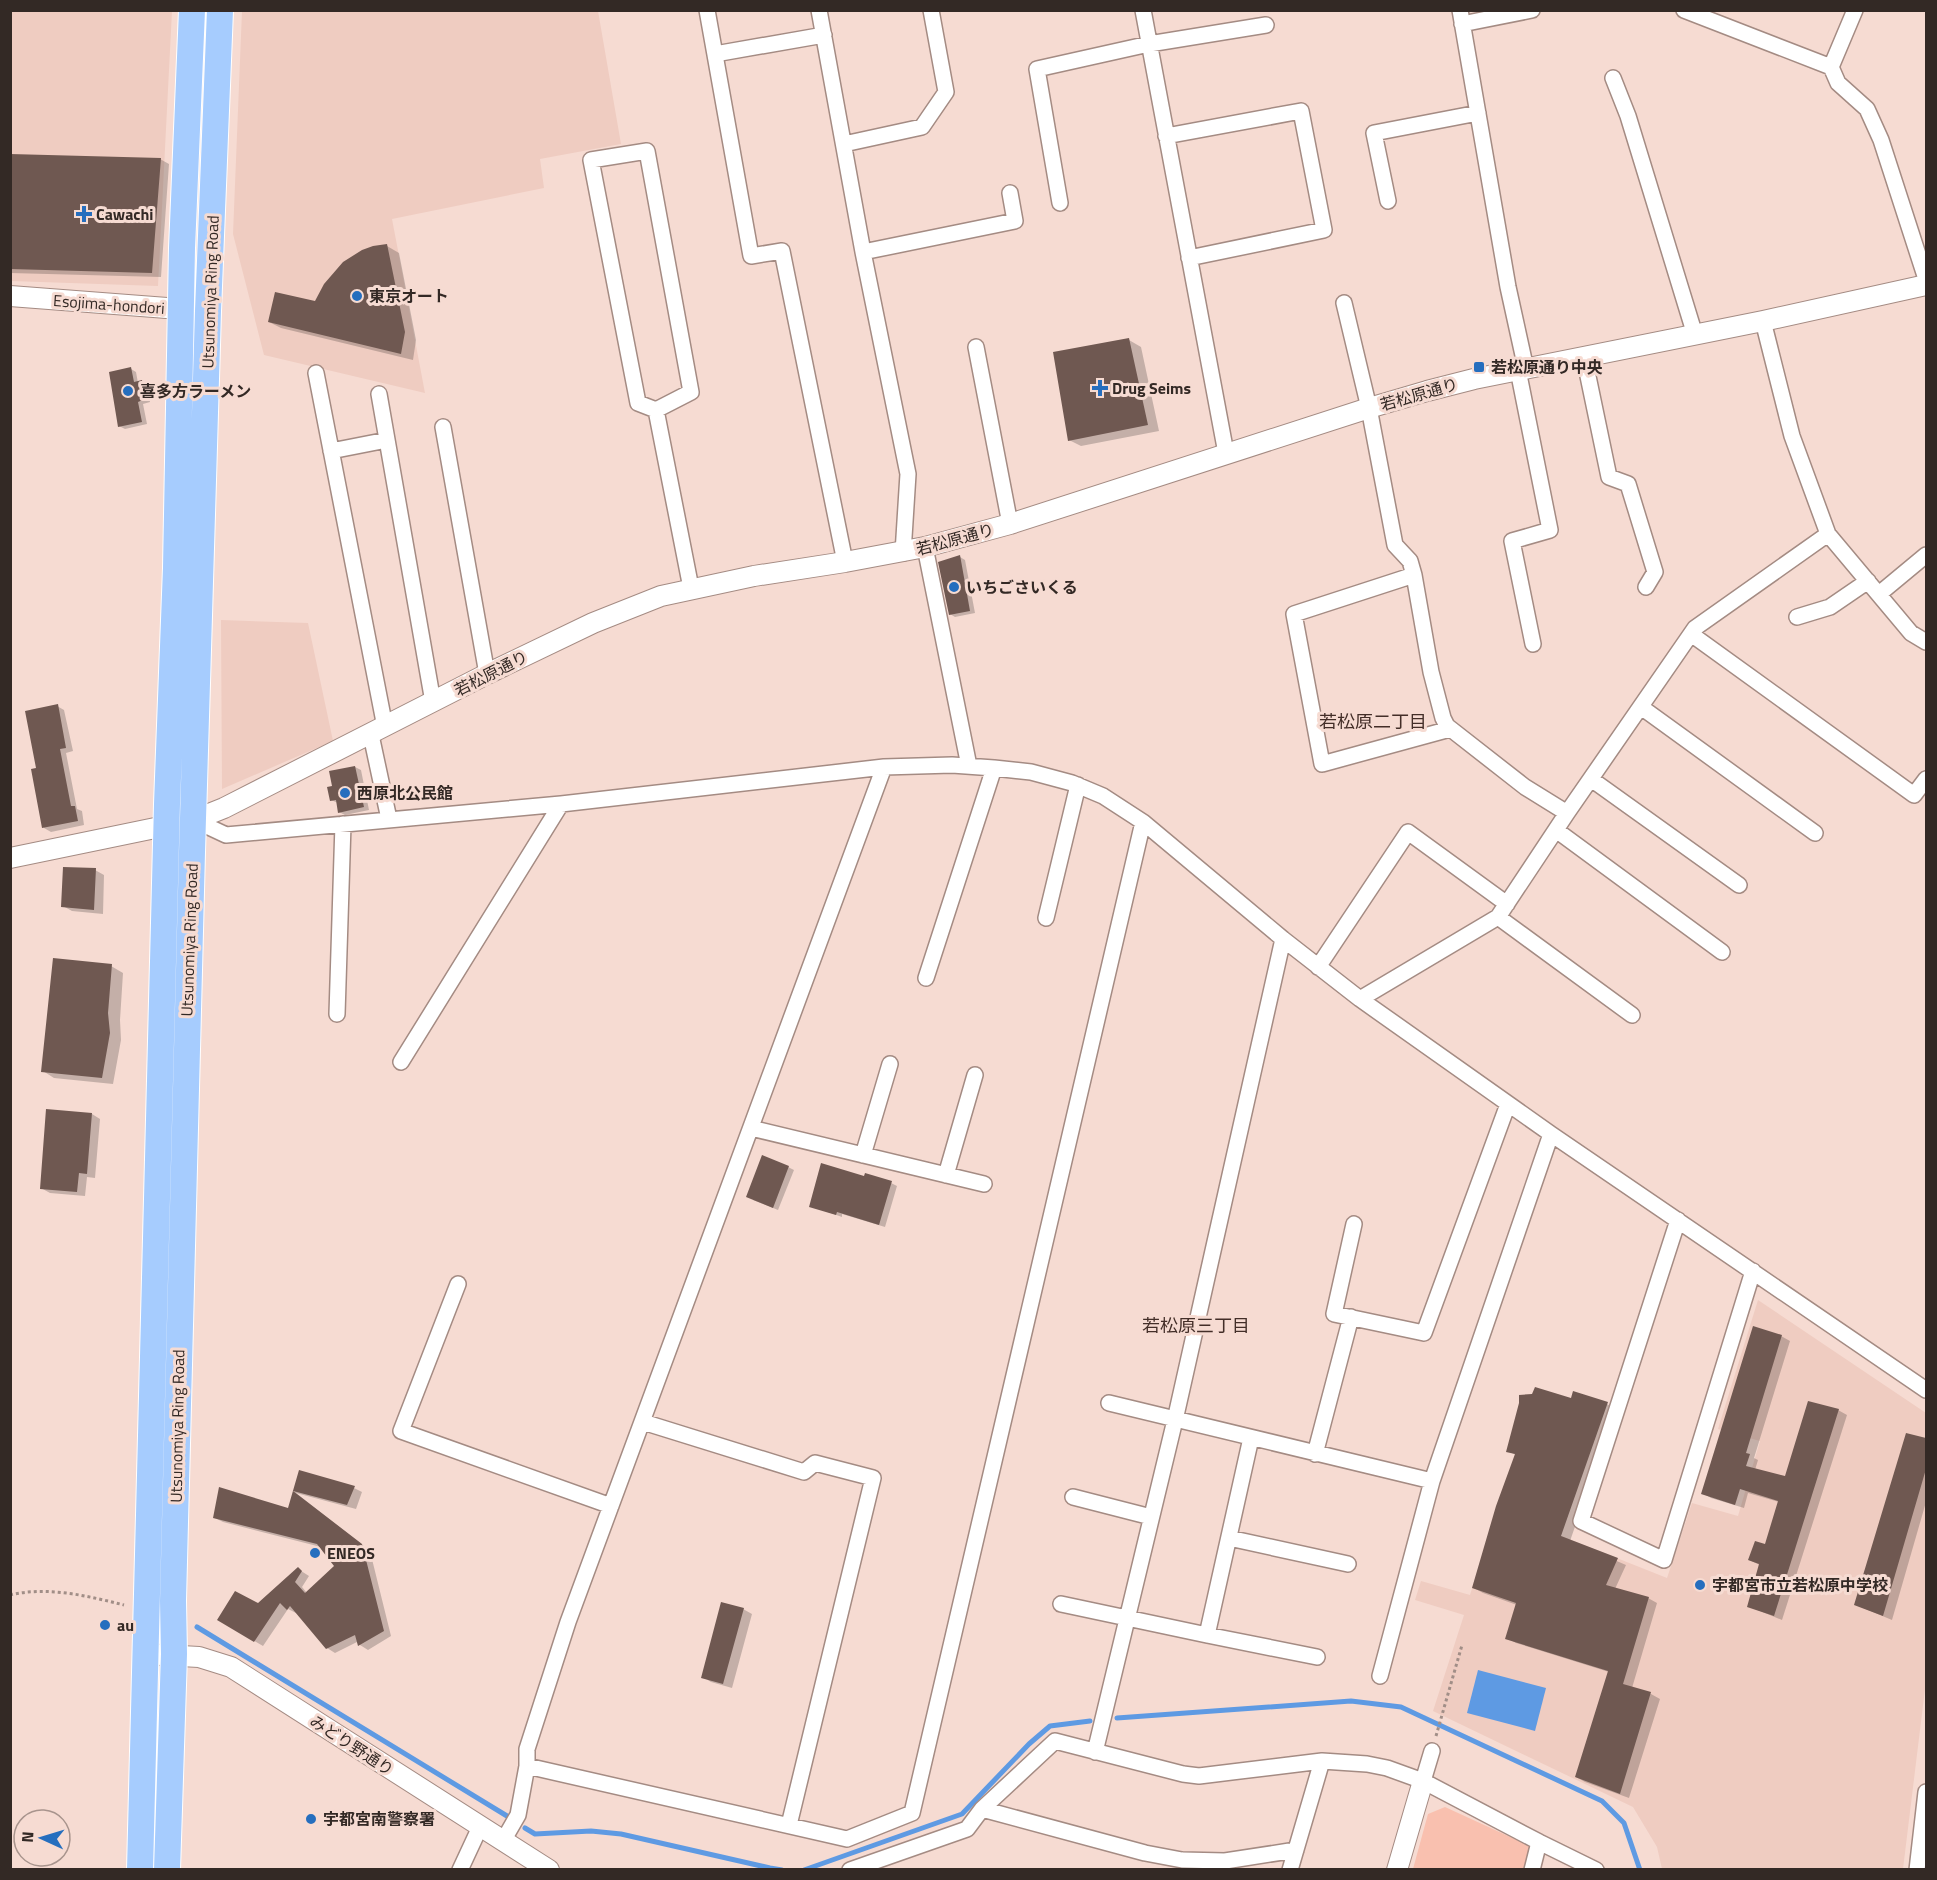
<svg xmlns="http://www.w3.org/2000/svg" width="1937" height="1880" viewBox="0 0 1937 1880" font-family="'Titillium Web','Noto Sans JP',sans-serif">
<style>
.built{fill:#efccc1}
.green{fill:#f9c0af}
.water{fill:#5e9ae3}
.shadow{fill:#0003}
.lines{fill:none;stroke-linecap:round;stroke-linejoin:round}
.stream{stroke:#5e9ae3;stroke-width:5}
.building{fill:#6f5851}
.minor-casing{stroke:#a48b83;stroke-width:18}
.tertiary-casing{stroke:#a48b83;stroke-width:22}
.trunk-casing{stroke:#fff;stroke-width:28}
.path{stroke:#a18e87;stroke-width:3;stroke-dasharray:3 3;stroke-linecap:butt}
.minor{stroke:#fff;stroke-width:15}
.tertiary{stroke:#fff;stroke-width:20}
.trunk{stroke:#a6ccfe;stroke-width:26}
.poi-dot{fill:#256ebe;stroke:#f6dbd2;stroke-width:2}
.labels{text-anchor:middle;stroke-width:6;stroke-linejoin:round;paint-order:stroke}
.poi-label{font-size:16px;font-weight:bold;fill:#332925;stroke:#f6dbd2;text-anchor:start}
.street-label{font-size:16px;fill:#332925;stroke:#f6dbd2}
.neighbourhood-label{font-size:18px;fill:#432e28;stroke:#f6dbd2}
</style>
<rect width="100%" height="100%" fill="#f6dbd2"/>
<path class="built" d="M11,11H172L158,286L11,281Z
M242,11H598L621,144L540,159L544,188L392,219L425,393L264,355L233,234Z
M221,620L308,623L333,741L222,789Z
M1758,1300L1926,1413V1681L1903,1869H1662L1657,1847L1633,1807L1433,1711L1464,1615L1415,1600L1421,1581L1470,1595L1496,1510L1667,1578L1692,1503L1738,1516L1760,1441L1718,1429Z"/>
<path class="green" d="M1445,1807L1530,1846L1523,1869H1413L1428,1814Z"/>
<path class="water" d="M1478,1670L1546,1688L1535,1731L1467,1713Z"/>
<path class="shadow" d="M10,155L160,159L169,164L161,277L10,273Z
M387,246L399,253L416,340L413,360L281,328L269,322L316,303Z
M1129,340L1141,347L1159,431L1081,446L1069,440Z
M131,369L136,372L138,383L141,382L147,385L150,402L143,404L147,424L125,429L119,426Z
M960,557L965,560L975,613L955,617L950,614Z
M57,706L64,710L73,751L66,753L77,809L82,811L84,825L51,832L44,828L38,769Z
M355,767L361,770L369,810L345,815L339,812L338,803L331,800Z
M95,870L104,875L103,914L72,911L63,906Z
M111,966L123,973L120,1020L121,1040L113,1084L54,1078L43,1071Z
M92,1114L100,1119L95,1178L87,1177L85,1196L50,1193L41,1188Z
M788,1167L794,1170L778,1210L753,1200Z
M865,1177L891,1183L897,1186L885,1227L842,1214V1217L811,1206Z
M1781,1336L1790,1341L1754,1458L1758,1460L1755,1470L1786,1478L1838,1410L1847,1415L1782,1620L1748,1606L1760,1565L1749,1560L1766,1546L1779,1502L1748,1493L1744,1508L1711,1498L1703,1493Z
M1572,1400L1607,1404L1616,1409L1570,1541L1626,1565L1615,1589L1648,1598L1657,1603L1632,1688L1651,1694L1660,1699L1629,1798L1585,1782L1576,1777L1609,1672L1516,1643L1507,1638L1517,1605L1483,1593L1474,1588L1516,1455L1508,1451Z
M1907,1434L1926,1440V1502L1892,1620L1856,1605Z
M300,1472L354,1488L362,1492L356,1509L296,1493L370,1551L391,1636L368,1650L360,1645L359,1641L335,1653L327,1648L297,1612L296,1613L288,1609L263,1646L219,1620L258,1605L298,1569L309,1576L302,1587L307,1593L336,1566L321,1547L223,1522L215,1518L289,1509Z
M743,1609L752,1614L732,1688L711,1682L703,1677Z"/>
<g class="lines">
<path class="stream" d="M197,1627L507,1816
M1117,1718L1351,1701L1401,1707L1602,1801L1624,1823L1640,1870
M525,1828L535,1834L591,1831L621,1834L770,1868L782,1870
M804,1870L962,1814L1029,1744L1050,1726L1090,1721"/>
</g>
<path class="building" d="M10,154L161,158L152,273L10,269Z
M387,244L405,332L401,354L268,322L275,292L315,301L324,284L343,262L362,250L373,246Z
M1129,338L1148,425L1068,441L1053,352Z
M131,367L134,382L142,380L145,399L138,402L142,422L118,427L109,372Z
M960,555L970,611L949,615L938,562Z
M58,704L66,748L60,749L71,806H75L78,821L42,828L31,769L36,768L25,711Z
M355,766L364,807L338,813L336,800L330,801L327,787L332,786L329,771Z
M63,867L96,868L94,910L61,907Z
M53,958L112,964L108,1013L110,1033L102,1078L41,1072Z
M46,1109L92,1113L87,1174L79,1173L77,1192L40,1189Z
M762,1155L789,1166L773,1208L746,1197Z
M821,1163L864,1176L865,1173L892,1181L879,1225L837,1212L836,1215L809,1207Z
M1753,1326L1782,1335L1746,1453L1750,1454L1746,1466L1785,1476L1808,1401L1839,1409L1774,1616L1747,1607L1759,1564L1748,1560L1755,1541L1765,1544L1778,1501L1740,1489L1735,1505L1701,1494Z
M1535,1387L1571,1398L1573,1391L1608,1402L1561,1536L1618,1558L1606,1585L1649,1597L1623,1684L1651,1692L1620,1794L1575,1777L1608,1671L1505,1639L1516,1603L1472,1588L1496,1506L1515,1454L1506,1452L1519,1403V1395L1532,1394Z
M1906,1433L1926,1438V1469L1883,1616L1854,1605Z
M299,1470L355,1486L347,1505L293,1491L362,1544L384,1631L358,1646L355,1635L326,1649L290,1606L287,1610L280,1603L254,1642L217,1620L235,1591L258,1603L298,1567L302,1571L295,1582L305,1593L334,1566L317,1544L213,1518L219,1487L288,1508Z
M721,1602L744,1608L723,1684L701,1678Z"/>
<g class="lines">
<defs>
<path id="minor" d="M707,10L751,256L782,251L845,562
M819,10L863,252L908,474L903,553
M1143,10L1226,453
M1460,10L1508,287L1526,369
M1684,10L1831,67L1838,83L1867,109L1881,140L1926,279
M1462,24L1532,10
M715,54L824,35
M1831,67L1855,10
M1613,78L1628,116L1695,335
M1166,136L1301,111L1324,230L1189,258
M844,144L922,127L946,92L931,10
M1388,201L1374,133L1478,113
M1060,203L1037,69L1149,44L1266,25
M863,252L1015,221L1010,193
M1344,303L1369,408L1395,545L1410,561L1414,575L1431,672L1443,718L1447,726L1525,787L1567,813
M1763,321L1792,436L1828,534L1911,633L1926,642
M976,347L1010,524
M1584,357L1609,477L1628,484L1655,572L1646,587
M1518,370L1550,530L1512,541L1533,644
M316,373L385,727
M379,394L433,702
M656,410L691,392L647,151L591,160L638,403L656,410L691,588
M443,427L487,674
M331,451L387,440
M925,547L969,766
M1414,575L1294,614L1322,764L1450,729
M1879,594L1926,555
M1797,617L1830,607L1868,581
M1691,634L1914,795L1926,779
M1641,707L1815,833
M371,735L389,819
M1591,779L1739,885
M194,820L226,835L561,804L884,767L952,765L994,768L1031,772L1072,783L1103,796L1143,822L1283,939L1360,999L1551,1134L1926,1390
M1556,830L1722,952
M1498,917L1632,1015
M1046,918L1078,785
M1318,967L1408,832L1507,904
M926,978L994,768
M1360,999L1498,917L1567,813L1695,628L1828,534
M337,1014L343,824
M401,1062L561,804
M751,1128L984,1184
M863,1155L890,1064
M946,1175L975,1075
M1678,1220L1581,1521L1664,1560L1753,1271
M1354,1224L1334,1314L1424,1333L1508,1104
M458,1284L401,1431L611,1506
M1109,1403L1432,1481L1551,1134
M643,1422L804,1472L815,1463L873,1478L789,1825
M1315,1454L1351,1317
M1073,1497L1151,1517
M1229,1538L1348,1564
M1061,1604L1207,1635L1251,1438
M1207,1635L1317,1657
M1380,1676L1432,1481
M1095,1752L1175,1420L1283,939
M527,1766V1749L568,1622L884,767
M1423,1781L1432,1751
M982,1809L1145,1853L1182,1860L1225,1861L1296,1850
M503,1841L518,1815L527,1766L847,1839L912,1813L1143,822
M1539,1842L1596,1870
M460,1870L480,1827
M850,1870L967,1829L982,1809L1055,1741L1183,1774L1199,1776L1322,1761L1367,1764L1387,1768L1423,1781L1539,1842L1532,1870
M1290,1870L1322,1761
M1917,1870L1926,1792"/>
<path id="tertiary" d="M10,296L193,310
M10,858L194,820L224,808L487,674L593,623L661,596L754,576L845,562L925,547L1010,524L1369,408L1427,391L1474,379L1763,321L1926,285
M145,1654L199,1657L231,1667L549,1870
M1397,1870L1423,1781"/>
<path id="trunk" d="M140,1870L167,804L176,568L182,248L192,10
M167,1870L174,1654L173,1601L192,852L208,311L220,10"/>
</defs>
<use href="#minor" class="minor-casing"/>
<use href="#tertiary" class="tertiary-casing"/>
<use href="#trunk" class="trunk-casing"/>
<path class="path" d="M10,1595C48,1586 88,1596 124,1605
M1436,1736L1462,1645"/>
<use href="#minor" class="minor"/>
<use href="#tertiary" class="tertiary"/>
<use href="#trunk" class="trunk"/>
</g>
<g class="poi-dot">
<path d="M81 205h6v6h6v6h-6v6h-6v-6h-6v-6h6z"/>
<circle cx="357" cy="296" r="6"/>
<rect x="1473" y="361" width="12" height="12" rx="3"/>
<path d="M1097 379h6v6h6v6h-6v6h-6v-6h-6v-6h6z"/>
<circle cx="128" cy="391" r="6"/>
<circle cx="954" cy="587" r="6"/>
<circle cx="345" cy="793" r="6"/>
<circle cx="315" cy="1553" r="6"/>
<circle cx="1700" cy="1585" r="6"/>
<circle cx="105" cy="1625" r="6"/>
<circle cx="311" cy="1819" r="6"/>
</g>
<g class="labels">
<g class="poi-label">
<text x="96" y="220">Cawachi</text>
<text x="369" y="302">東京オート</text>
<text x="1491" y="373">若松原通り中央</text>
<text x="1112" y="394">Drug Seims</text>
<text x="140" y="397">喜多方ラーメン</text>
<text x="966" y="593">いちごさいくる</text>
<text x="357" y="799">西原北公民館</text>
<text x="327" y="1559">ENEOS</text>
<text x="1712" y="1591">宇都宮市立若松原中学校</text>
<text x="117" y="1631">au</text>
<text x="323" y="1825">宇都宮南警察署</text>
</g>
<g class="street-label">
<text transform="translate(210 292) rotate(-88)" y="6">Utsunomiya Ring Road</text>
<text transform="translate(109 304) rotate(4)" y="6">Esojima-hondori</text>
<text transform="translate(1419 394) rotate(-16)" y="6">若松原通り</text>
<text transform="translate(955 539) rotate(-15)" y="6">若松原通り</text>
<text transform="translate(491 673) rotate(-27)" y="6">若松原通り</text>
<text transform="translate(189 940) rotate(-88)" y="6">Utsunomiya Ring Road</text>
<text transform="translate(177 1426) rotate(-89)" y="6">Utsunomiya Ring Road</text>
<text transform="translate(352 1745) rotate(33)" y="6">みどり野通り</text>
</g>
<g class="neighbourhood-label">
<text x="1373" y="728">若松原二丁目</text>
<text x="1196" y="1332">若松原三丁目</text>
</g>
</g>
<rect width="1937" height="1880" fill="none" stroke="#332925" stroke-width="24"/>
<g transform="translate(42 1838) rotate(274)"><circle r="28" fill="#f6dbd2" stroke="#a8948d" stroke-width="1.5"/>
<path d="M0-4.5L10 22L0 15L-10 22Z" fill="#256ebe"/>
<text y="-9" font-size="16" font-weight="bold" text-anchor="middle" fill="#332925">N</text>
</g>
</svg>
